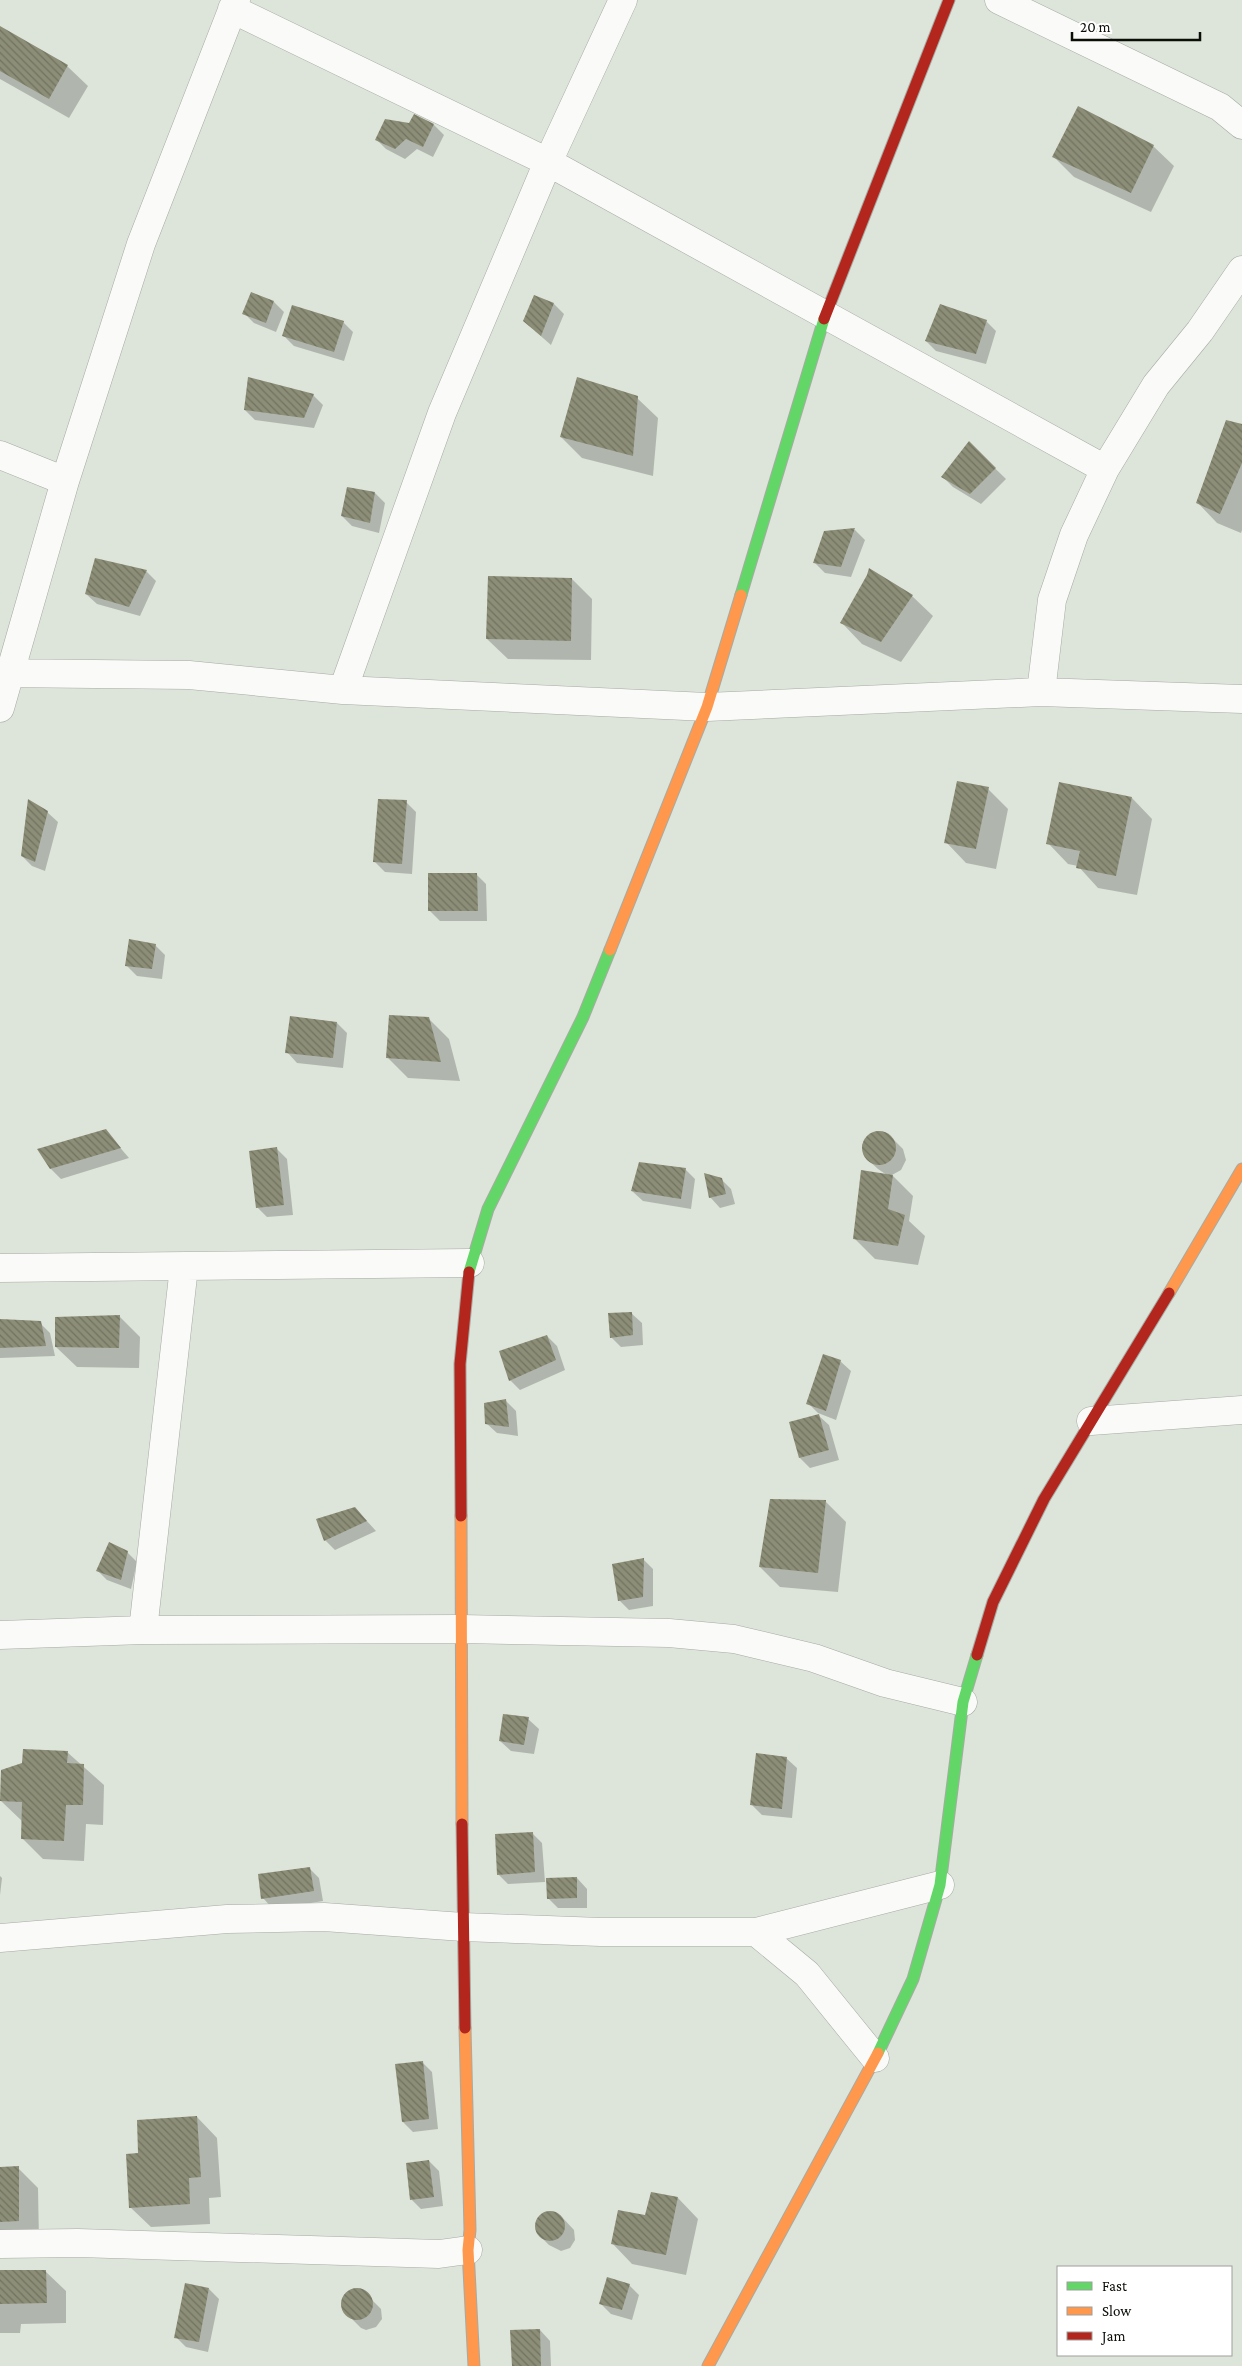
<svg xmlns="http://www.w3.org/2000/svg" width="1242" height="2366" viewBox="0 0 1242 2366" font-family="'Crimson Pro',serif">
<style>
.shadow{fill:#0003}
.building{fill:url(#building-back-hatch)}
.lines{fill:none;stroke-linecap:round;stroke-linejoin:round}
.street-casing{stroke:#a6aba3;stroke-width:29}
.fast-casing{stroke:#a6aba3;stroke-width:13}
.slow-casing{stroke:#a6aba3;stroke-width:13}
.jam-casing{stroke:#a6aba3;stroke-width:13}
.street{stroke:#fafbf9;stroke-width:28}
.fast{stroke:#63d668;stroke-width:11}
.slow{stroke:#ff974d;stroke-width:11}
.jam{stroke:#b3261e;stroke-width:11}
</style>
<defs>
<pattern id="building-back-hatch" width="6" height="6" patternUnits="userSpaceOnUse" patternTransform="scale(1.25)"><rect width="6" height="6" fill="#8c8e77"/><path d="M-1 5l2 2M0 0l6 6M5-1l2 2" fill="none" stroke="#717260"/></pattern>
</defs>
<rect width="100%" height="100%" fill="#dde4d9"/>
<path class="shadow" d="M0,28L67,66L88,86L69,118L0,79Z
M414,116L434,125L444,135L433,157L417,149L405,159L386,149L376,139L409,124Z
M1153,146L1174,166L1151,212L1074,177L1054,157Z
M535,297L554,304L564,314L551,345L535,331Z
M274,302L284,312L276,332L254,323L244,313Z
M986,321L996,331L986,364L936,351L926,341Z
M343,322L353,332L344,361L294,346L284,336Z
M313,395L323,405L314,428L255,420L245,410Z
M637,398L658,418L653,476L582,458L561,437Z
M1242,426V530L1241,533L1217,523L1197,502Z
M969,443L1006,479L981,504L953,487L943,477Z
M375,493L385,503L379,533L352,526L342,516Z
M855,530L865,540L851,577L825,573L815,563L825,532Z
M870,570L912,596L933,616L901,662L862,644L842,623Z
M146,571L156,581L140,616L97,604L86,594Z
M572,579L592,599L591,660L508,659L487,639Z
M988,789L1008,809L996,869L966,863L946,842Z
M1132,798L1152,819L1137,895L1098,888L1078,866L1068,864L1048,843Z
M406,802L416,812L412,874L385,872L375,862Z
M47,812L58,822L45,871L32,866L22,856Z
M476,874L486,884L487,921H440L430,911Z
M155,945L165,955L162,979L137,976L127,966Z
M428,1018L449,1039L460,1081L408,1078L387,1057Z
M337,1023L347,1033L343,1068L297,1063L287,1052Z
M105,1130L129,1158L61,1179L51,1169Z
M878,1131L889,1135L903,1149L906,1160L901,1170L892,1175L913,1196L909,1221L925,1236L918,1265L875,1259L855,1239L887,1175L878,1169L867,1159L862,1145L867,1136Z
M277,1149L287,1159L293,1215L267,1217L257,1207Z
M685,1169L695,1179L691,1209L643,1201L632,1191Z
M721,1179L731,1189L735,1204L720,1208L710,1197Z
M631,1313L642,1323L643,1345L621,1347L611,1337Z
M120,1317L140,1337L139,1368L77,1367L56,1347Z
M0,1320L40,1323L50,1333L55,1356L0,1358Z
M547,1336L557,1346L565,1370L520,1390L510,1380Z
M840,1361L851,1371L836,1420L818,1413L808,1403Z
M506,1401L516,1411L518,1436L497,1433L486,1423Z
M818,1415L829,1425L839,1460L810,1468L800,1458L790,1423Z
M825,1501L846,1522L838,1592L780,1587L760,1567Z
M355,1508L376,1531L335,1550L325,1540Z
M127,1552L137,1562L131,1589L107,1580L97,1570Z
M643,1559L653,1569V1606L629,1610L619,1600Z
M528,1719L539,1729L534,1754L511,1751L500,1741Z
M67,1752L104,1785L103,1825L86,1824L84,1861L43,1859L23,1839L22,1821L1,1801Z
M786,1758L797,1768L792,1818L762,1815L752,1805Z
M532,1833L542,1843L545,1882L508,1884L498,1874Z
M309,1868L319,1878L323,1901L273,1909L263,1898Z
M0,1876L2,1878L0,1895Z
M577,1878L587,1889V1908H558L548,1898Z
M422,2062L432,2072L438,2129L413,2132L403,2122Z
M197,2117L217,2138L221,2197L209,2198L210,2224L151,2227L130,2207L140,2154Z
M429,2161L439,2171L443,2206L421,2209L411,2199Z
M0,2168H18L38,2188L39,2241L0,2242Z
M678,2198L698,2219L686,2275L632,2264L612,2243L646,2217Z
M551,2212L560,2215L574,2230L575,2240L570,2248L561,2251L549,2245L538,2234L536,2226L542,2215Z
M0,2271H45L66,2291V2323L21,2324L20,2333H0Z
M629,2285L639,2295L632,2320L611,2314L601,2304Z
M209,2289L219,2299L208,2352L186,2347L176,2337Z
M349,2291H363L381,2309L382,2319L376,2327L366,2330L361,2328L344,2311L343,2298Z
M540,2330L550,2341L551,2366H513Z"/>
<path class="building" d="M0,26L68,65L49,99L0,71Z
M1078,106L1154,145L1131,193L1052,157Z
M414,114L434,124L423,147L406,139L395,149L375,140L385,119L409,123Z
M251,292L274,301L266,323L242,314Z
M534,295L554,303L541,336L523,321Z
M940,304L987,320L976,354L925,341Z
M292,305L344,321L334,352L282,336Z
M248,377L314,394L304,418L244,410Z
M577,377L638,396L633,456L560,437Z
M1226,420L1242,424V463L1220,514L1196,503Z
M969,441L996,468L970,494L941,477Z
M347,487L375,492L370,523L341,516Z
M855,528L841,567L813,563L824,531Z
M95,558L147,570L129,607L85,594Z
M869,568L913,595L881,642L840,623L867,575Z
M488,576L572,578L571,641L486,639Z
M957,781L989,787L976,849L944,843Z
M1059,782L1132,797L1116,876L1076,868L1080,851L1046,844Z
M28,799L48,811L35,862L21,856Z
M378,799L407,800L402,864L373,862Z
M428,873H477L478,911H428Z
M129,939L156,944L152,969L125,966Z
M389,1015L429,1017L441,1062L386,1058Z
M290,1016L337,1022L333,1058L285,1053Z
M106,1129L121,1148L50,1169L37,1149Z
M862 1148a17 17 0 1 1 34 0a17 17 0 1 1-34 0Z
M277,1147L284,1205L256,1208L249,1151Z
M639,1162L686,1168L681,1199L631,1191Z
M861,1170L893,1175L888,1209L905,1215L898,1246L853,1239Z
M704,1173L722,1178L726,1194L709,1198Z
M632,1312L633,1335L610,1338L608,1313Z
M120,1315L119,1348L55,1347V1317Z
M0,1319L41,1321L46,1346L0,1348Z
M547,1335L556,1360L509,1381L499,1351Z
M823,1354L841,1360L826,1411L806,1404Z
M506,1399L509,1427L485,1424L484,1403Z
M819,1414L829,1450L799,1458L789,1422Z
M770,1499L826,1500L818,1573L759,1567Z
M355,1507L367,1521L324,1541L316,1519Z
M109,1542L128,1551L121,1580L96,1571Z
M644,1558L643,1597L618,1601L612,1564Z
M503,1714L529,1717L524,1745L499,1741Z
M23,1749L68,1751L67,1763L84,1764L83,1805H66L64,1841L21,1839L22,1802L0,1801L1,1770L22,1763Z
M756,1753L787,1757L782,1809L750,1805Z
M533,1832L535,1872L497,1875L495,1834Z
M310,1867L314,1891L261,1899L258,1874Z
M577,1877V1898L547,1899L546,1878Z
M423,2061L429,2119L402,2122L395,2064Z
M197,2116L201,2177L189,2178L190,2204L129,2208L126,2154L138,2153L137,2120Z
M429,2160L434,2197L410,2200L406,2163Z
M19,2166V2221L0,2222V2167Z
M651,2192L678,2197L666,2255L611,2244L618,2210L645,2215Z
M535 2226a15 15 0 1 1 30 0a15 15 0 1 1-30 0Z
M0,2270H46L47,2303L0,2304Z
M607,2277L630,2284L622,2310L599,2304Z
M185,2283L209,2288L199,2342L174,2338Z
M341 2304a16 16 0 1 1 32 0a16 16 0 1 1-32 0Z
M540,2329L541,2366H512L510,2330Z"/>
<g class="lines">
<defs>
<path id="street" d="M999,0L1220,107L1242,125
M232,9L548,162L1105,469
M0,455L65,481
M0,673L189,675L343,690L707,707L1041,692L1242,699
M343,690L442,413L548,162L623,0
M1041,692L1052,600L1074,535L1105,469L1156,385L1200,331L1242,270
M0,708L65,481L141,244L236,0
M0,1268L470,1263
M1091,1421L1242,1410
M143,1630L184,1267
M0,1635L143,1630L461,1629L669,1633L734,1639L814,1658L885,1683L963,1702
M756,1932L807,1974L875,2058
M0,1938L227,1919L324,1917L463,1927L601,1932H756L940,1885
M0,2244L78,2243L439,2254L468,2250"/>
<path id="fast" d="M741,595L824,319
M469,1272L488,1209L583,1017L610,950
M878,2053L913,1979L940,1885L963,1702L977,1655"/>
<path id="slow" d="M610,950L707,707L741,595
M1169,1293L1242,1169
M461,1516L462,1824
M465,2028L470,2230L468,2250L474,2366
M708,2366L878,2053"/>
<path id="jam" d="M824,319L949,0
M461,1516L460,1364L469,1272
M977,1655L993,1602L1044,1499L1169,1293
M462,1824L465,2028"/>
</defs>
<use href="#street" class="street-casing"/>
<use href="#fast" class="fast-casing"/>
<use href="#slow" class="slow-casing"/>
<use href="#jam" class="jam-casing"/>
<use href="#street" class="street"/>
<use href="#fast" class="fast"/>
<use href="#slow" class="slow"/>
<use href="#jam" class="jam"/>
</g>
<rect x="1057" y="2266" width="175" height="90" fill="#ffffff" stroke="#9d9f9c"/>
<rect x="1067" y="2282" width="25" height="8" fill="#63d668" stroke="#9d9f9c"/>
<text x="1102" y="2291" font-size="15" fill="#0a0e07">Fast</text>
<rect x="1067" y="2307" width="25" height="8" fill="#ff974d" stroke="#9d9f9c"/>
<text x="1102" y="2316" font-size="15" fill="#0a0e07">Slow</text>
<rect x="1067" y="2332" width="25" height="8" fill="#b3261e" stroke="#9d9f9c"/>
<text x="1102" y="2341" font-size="15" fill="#0a0e07">Jam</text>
<path d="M1072 32v8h128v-8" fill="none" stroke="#0a0e07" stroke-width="2.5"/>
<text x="1080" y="32" font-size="15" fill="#0a0e07" stroke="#ffffff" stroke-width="4" paint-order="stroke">20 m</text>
</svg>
